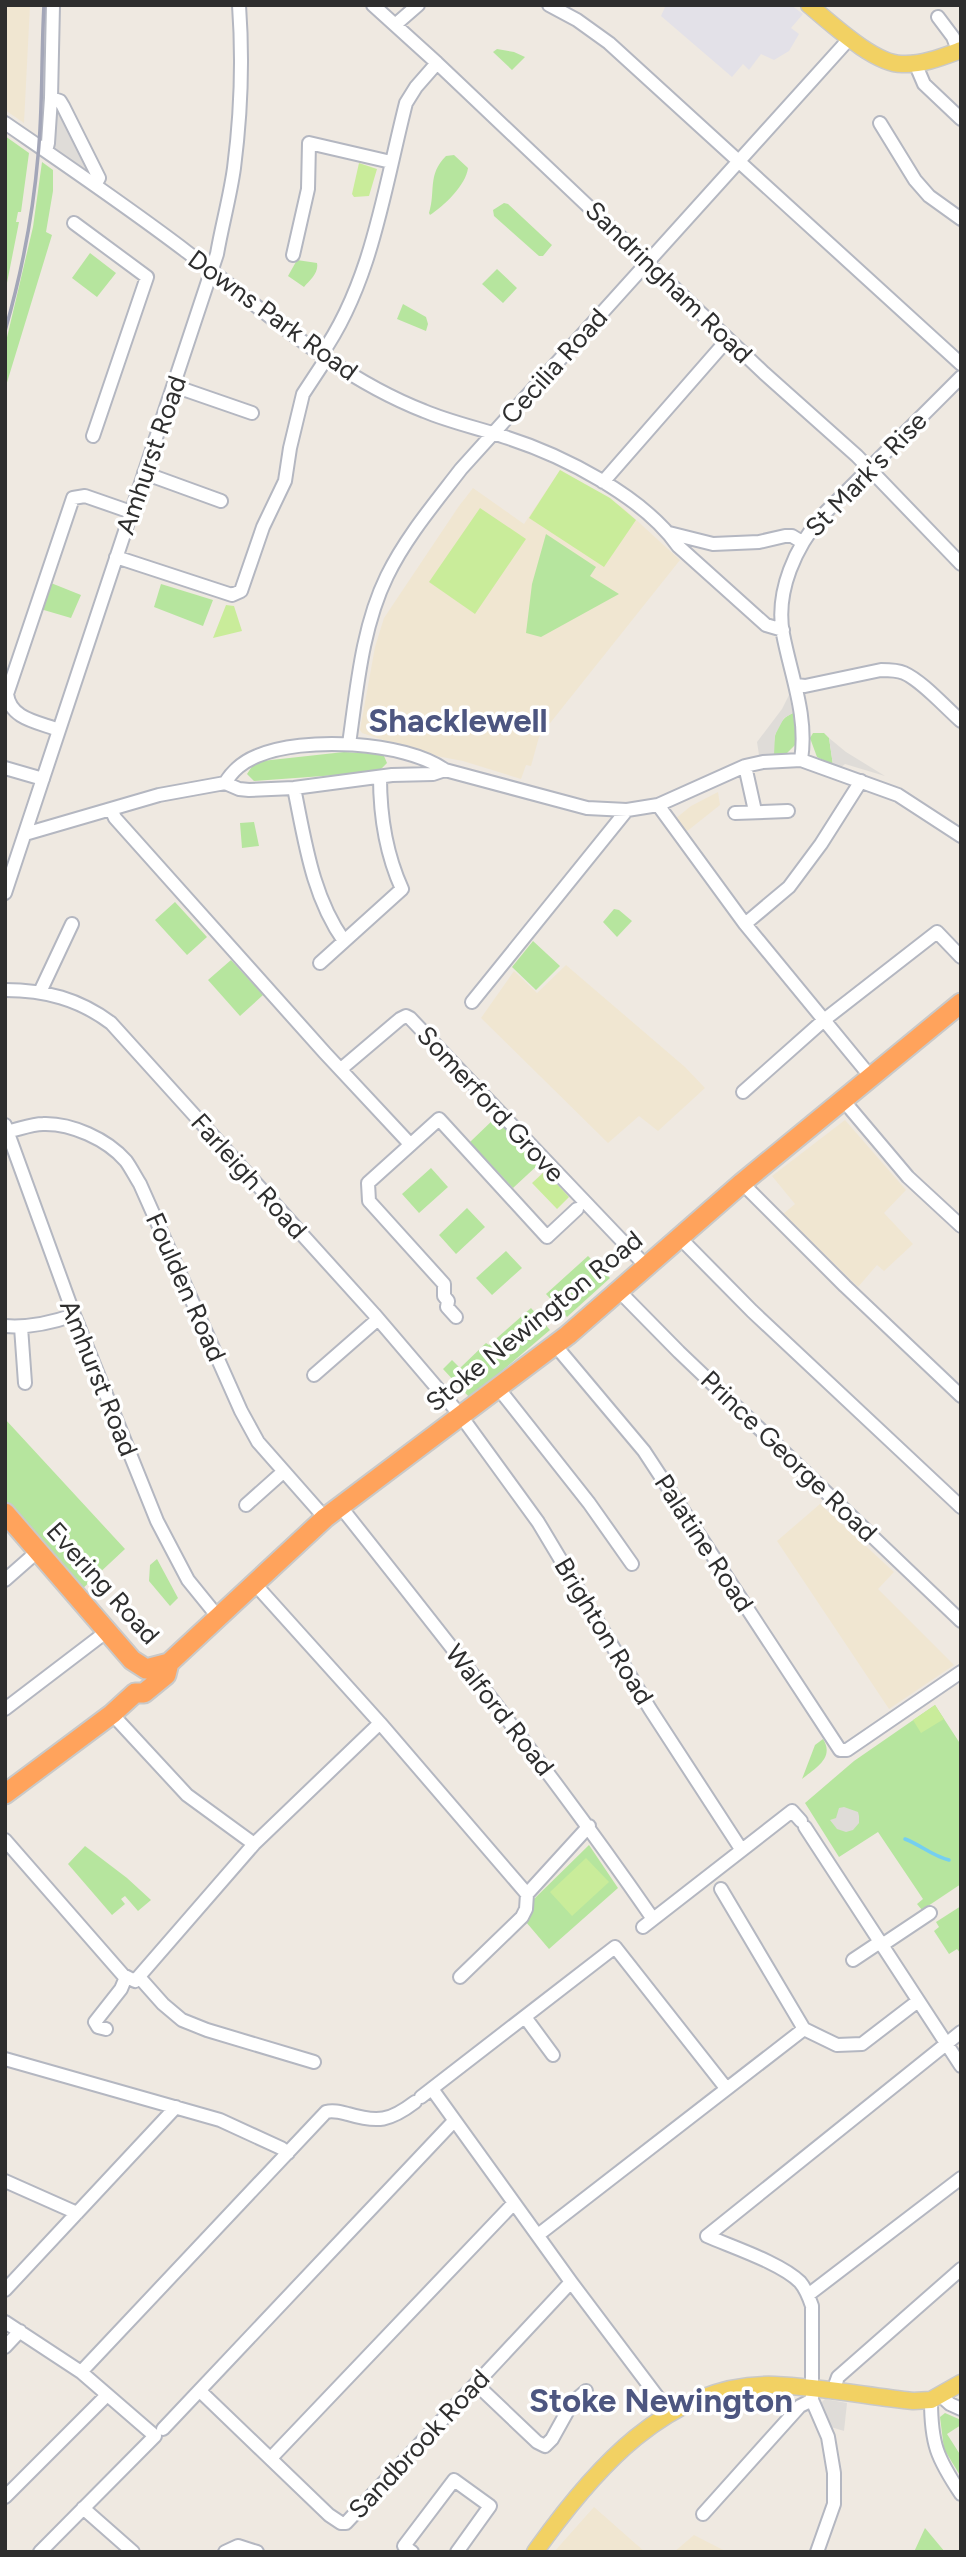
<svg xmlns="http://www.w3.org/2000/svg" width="966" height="2557" viewBox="0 0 966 2557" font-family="Figtree,sans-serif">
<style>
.industrial{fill:#e3e1e8}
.education{fill:#f0e6d1}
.green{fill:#b6e59e}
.pitch{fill:#c9ec9a}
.plaza{fill:#dfdcd8}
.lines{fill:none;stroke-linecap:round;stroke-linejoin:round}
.stream{stroke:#75cff0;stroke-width:3.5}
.minor-casing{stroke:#b4b7c1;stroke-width:16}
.major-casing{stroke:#c9c9c9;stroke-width:19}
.highway-casing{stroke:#c9c9c9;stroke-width:23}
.minor{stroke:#fff;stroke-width:12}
.major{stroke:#f2d163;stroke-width:16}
.highway{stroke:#ffa35c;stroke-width:19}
.rail{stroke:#a3a6b8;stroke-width:3.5}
.labels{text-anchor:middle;stroke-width:7;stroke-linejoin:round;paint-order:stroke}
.street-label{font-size:26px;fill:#2e2e2e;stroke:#fff}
.district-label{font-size:33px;font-weight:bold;fill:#4d5680;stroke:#fff}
</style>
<rect width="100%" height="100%" fill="#efe9e1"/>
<path class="industrial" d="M666,5H791L803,14L791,28L799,34L789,51L774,60L761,54L749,70L743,64L732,77L661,16Z"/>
<path class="education" d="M5,5H30L24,123L5,110Z
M560,470L622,507L680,560L539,737L531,766L526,765L521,779L463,761L426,754L362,733L360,730L375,647L384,618L459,506L473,488L524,524Z
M718,792L720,805L686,832L675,819L691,806Z
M566,965L685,1067L705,1088L658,1131L639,1116L608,1143L481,1018L514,971L537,993Z
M845,1120L906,1190L884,1213L913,1244L884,1271L877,1265L858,1287L783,1214L795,1204L772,1176Z
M820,1504L894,1572L878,1589L954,1665L889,1709L777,1541Z
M594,2507L645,2552H554Z
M694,2535L727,2552H674Z"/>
<path class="green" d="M497,49L514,52L525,57L512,70L493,52Z
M5,136L29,153L21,212H18L16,222H19L5,293Z
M454,155L468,168C466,185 444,206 430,215L429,213C436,191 427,175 446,156Z
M42,162L53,170V191L46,232L52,235L5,389V346L33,227Z
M504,203L508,204L552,245L543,256H539L494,216L493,210Z
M90,253L116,273L97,297L72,278Z
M297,260L317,263C319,273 310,280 304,287L288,276Z
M497,269L517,288L503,303L482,284Z
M403,304L426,317L428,324L426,331L397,319Z
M546,534L596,567L590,576L619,594L541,637L526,633L532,584Z
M46,581L81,595L71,618L37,608Z
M161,584L213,600L203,626L154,607Z
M793,713L797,743L787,753L774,755C773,738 776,720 793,713Z
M813,733H824L829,738L833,765L817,757L810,738Z
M344,752L379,754L384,756L387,763L378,772L254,781L247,774L253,765L262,761Z
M254,822L259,846L242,848L240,823Z
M175,902L207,937L187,955L155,920Z
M614,909L619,910L632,921L617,937L603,922Z
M533,941L560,966L536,990L512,967Z
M231,960L263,995L240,1016L208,980Z
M496,1117L540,1163L513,1188L470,1142Z
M431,1168L448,1187L419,1213L402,1194Z
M467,1208L485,1227L456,1254L439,1235Z
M506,1251L522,1268L492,1295L476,1278Z
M588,1256L610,1278L567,1317L546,1294Z
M531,1308L550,1330L470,1398L443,1369L452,1360L460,1368L486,1343L489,1345Z
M5,1419L125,1549L80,1591L55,1557L5,1502Z
M157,1559L178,1598L170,1606L149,1581L150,1565Z
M935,1705L961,1745V1884L922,1910L917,1904L923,1899L878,1832L839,1857L805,1803L854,1761Z
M823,1739C835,1758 815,1768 802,1779L815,1745Z
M589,1845L618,1888L549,1949L526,1922L533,1900Z
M85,1846L127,1878L151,1900L138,1911L125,1896L121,1899L125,1904L112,1915L68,1864Z
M961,1906V1954L957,1949L949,1954L934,1931L939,1927L936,1922Z
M945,2413L961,2420V2425L947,2434L961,2456V2477L944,2449L940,2417Z
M925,2528L945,2552H914Z"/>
<path class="pitch" d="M359,163L377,169L369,196L354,197L352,194Z
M560,470L610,498L636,520L604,567L529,518Z
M480,508L526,539L475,614L429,582Z
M226,605L234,606L242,631L213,638Z
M545,1171L569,1197L557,1209L532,1183Z
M935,1705L944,1719L921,1733L913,1720Z
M586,1858L609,1882L572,1916L550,1892Z"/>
<path class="plaza" d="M60,108L64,114L60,116L90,173L52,147L56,111Z
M789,695L793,713L784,718L775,735L774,755H759L757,742L782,709Z
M829,738L846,752L885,776L845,764L840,768L833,765Z
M844,1807L858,1812L859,1816V1823L853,1830L846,1832L837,1829L830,1820L836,1818L839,1808Z
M825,2399L847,2403L844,2431L831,2427L821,2403Z"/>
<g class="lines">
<path class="stream" d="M905,1839C921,1845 932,1856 949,1860"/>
<defs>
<path id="minor" d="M373,5L437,63L764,373L857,456L961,564
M549,5L577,20L609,43L961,364
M938,17L953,37L958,50
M395,25L418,5
M915,63L924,84L961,119
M51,98L60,101L63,106L99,178L95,185
M5,123C66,165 128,207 187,252C263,309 334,376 424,411C450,422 478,428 505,437C562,455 643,496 678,546L766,625L783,630
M880,123L915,180L929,196L961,219
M46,151L48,143L51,98L53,5
M74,223L147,277L93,436
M293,255L308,189L309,143L391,162
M321,355C372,282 384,189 406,103L416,87L437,63
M174,386L252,413
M144,473L221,501
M603,482L728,339
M669,533L713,544L759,542L785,536H792L802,542
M116,557L232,595L241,591L263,527L285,481L290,448L303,394L326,359
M796,685L805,686L881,670C889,670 897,670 904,673C922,681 945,707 961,721
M59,730C38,722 10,719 7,694L73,498L85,496L131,512
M349,744C357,688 362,627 387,576C406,537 435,503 461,469L850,38
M801,760C808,716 791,676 783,634C775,591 796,546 823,515L961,377
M745,766L755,811
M5,768L43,779
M225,783C233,770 242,762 257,756C303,736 404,741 445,770L587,808L627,810L658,805L745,766L763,762L801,760L898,795L961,836
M294,788C305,841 312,896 344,941
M658,805L745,924L870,1076
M111,809L115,818L325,1053L410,1144
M735,813L788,811
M25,834L159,795L225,783L239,789L249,790L294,788L392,775L433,774L445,770
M5,893L217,254C222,225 230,197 234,168C241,114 243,60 239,5
M745,924L789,887L821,844L861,781
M320,963L402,889C386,854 380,815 380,777
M5,990C45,990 79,999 111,1023L374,1314L461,1416L538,1522L650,1709L741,1849
M40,992L72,924
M472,1002L627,810
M341,1069L400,1019L406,1016L410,1018L646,1266
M743,1092L824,1020L937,932L961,957
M843,1100L908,1177L961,1226
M5,1125L74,1315L157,1521L188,1580L218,1617
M5,1132C17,1130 31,1124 43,1124C71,1123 107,1139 126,1161C131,1168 135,1176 140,1184L241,1411L258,1442L325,1518
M742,1183L845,1286L961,1396
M680,1238L752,1311L961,1507
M618,1290L679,1352L961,1621
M456,1317L447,1307L448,1301L444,1296V1284L369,1201L368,1183L439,1119L547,1237L577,1209
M5,1326C29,1328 51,1323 74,1315
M21,1327L25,1383
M555,1345L644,1451L840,1750H847L961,1672
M314,1375L378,1319
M499,1389L589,1503L632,1564
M246,1505L283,1472
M340,1506C448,1642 555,1777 653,1919
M5,1580L38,1551
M254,1583L380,1723L527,1894
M5,1709L106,1632
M112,1714L187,1795L254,1844
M805,1827L961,2066
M5,1840L123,1975L135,1981L254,1844L380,1723
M721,1889L804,2029L837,2045L862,2044L918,2001
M643,1927L792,1811L801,1821
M882,1945L930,1913
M853,1960L880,1942
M139,1977L163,2004L182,2020L207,2030L314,2062
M460,1977L522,1917L526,1909L527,1894L589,1826
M525,2017L553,2055
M106,2029L98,2027L95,2022L121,1989L126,1977
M5,2059L220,2120L281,2148L288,2153
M432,2089L571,2282L669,2412
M421,2097L615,1947L726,2088
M5,2181L77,2213
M538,2235L804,2029
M5,2290L176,2107
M808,2295L961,2178
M5,2322L81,2372L155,2436L40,2552
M5,2347L20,2331
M81,2372L326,2112C333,2110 340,2112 348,2114C378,2123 390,2121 415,2102
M476,2384L537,2442L545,2446L552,2439L572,2403L586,2391
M200,2391L329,2515L341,2523H346L571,2282
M833,2391L838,2377L961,2269
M941,2396L950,2404L961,2409
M931,2400C931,2444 937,2458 961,2494
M163,2429L454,2121
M271,2458L514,2203
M5,2497L107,2395
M83,2508L133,2552
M703,2514L800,2406L812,2400
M225,2552L238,2546L257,2552
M412,2552L404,2546L454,2480L490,2506L457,2552
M817,2552L834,2504V2473L828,2437L812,2400V2306C809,2297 806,2289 800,2282C781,2263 732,2247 707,2236L961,2032"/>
<path id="major" d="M809,5C831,23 874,64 902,64C922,65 942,57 961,50
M535,2552C591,2473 668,2381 775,2385C821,2387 867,2396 913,2401L931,2400L961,2383"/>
<path id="highway" d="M5,1513L132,1660L146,1669L169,1663
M5,1794L112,1714L135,1693H144L166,1675L169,1663L325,1518L568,1335L742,1183L961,1003"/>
</defs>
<use href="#minor" class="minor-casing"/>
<use href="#major" class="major-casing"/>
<use href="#highway" class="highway-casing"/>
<use href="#minor" class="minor"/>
<use href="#major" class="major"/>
<use href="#highway" class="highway"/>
<path class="rail" d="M5,331C21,275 33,215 38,156C43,106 41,56 44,5"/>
</g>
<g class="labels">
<g class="street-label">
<text transform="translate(669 282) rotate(44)" y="9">Sandringham Road</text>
<text transform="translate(273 315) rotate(36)" y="9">Downs Park Road</text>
<text transform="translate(554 366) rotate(-48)" y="9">Cecilia Road</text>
<text transform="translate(151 455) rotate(-71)" y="9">Amhurst Road</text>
<text transform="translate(866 474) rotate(-46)" y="9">St Mark's Rise</text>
<text transform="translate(491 1104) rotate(47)" y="9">Somerford Grove</text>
<text transform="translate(249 1176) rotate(48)" y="9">Farleigh Road</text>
<text transform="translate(186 1287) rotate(66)" y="9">Foulden Road</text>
<text transform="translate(534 1321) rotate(-39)" y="9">Stoke Newington Road</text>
<text transform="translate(99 1378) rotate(68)" y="9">Amhurst Road</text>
<text transform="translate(789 1456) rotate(44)" y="9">Prince George Road</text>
<text transform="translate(704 1543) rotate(57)" y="9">Palatine Road</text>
<text transform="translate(103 1583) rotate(48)" y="9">Evering Road</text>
<text transform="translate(604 1631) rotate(59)" y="9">Brighton Road</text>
<text transform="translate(500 1710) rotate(52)" y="9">Walford Road</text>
<text transform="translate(419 2444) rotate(-47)" y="9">Sandbrook Road</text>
</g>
<g class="district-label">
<text x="458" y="732">Shacklewell</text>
<text x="661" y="2412">Stoke Newington</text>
</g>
</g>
<rect width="966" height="2557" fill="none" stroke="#2e2e2e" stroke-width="14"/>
</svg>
